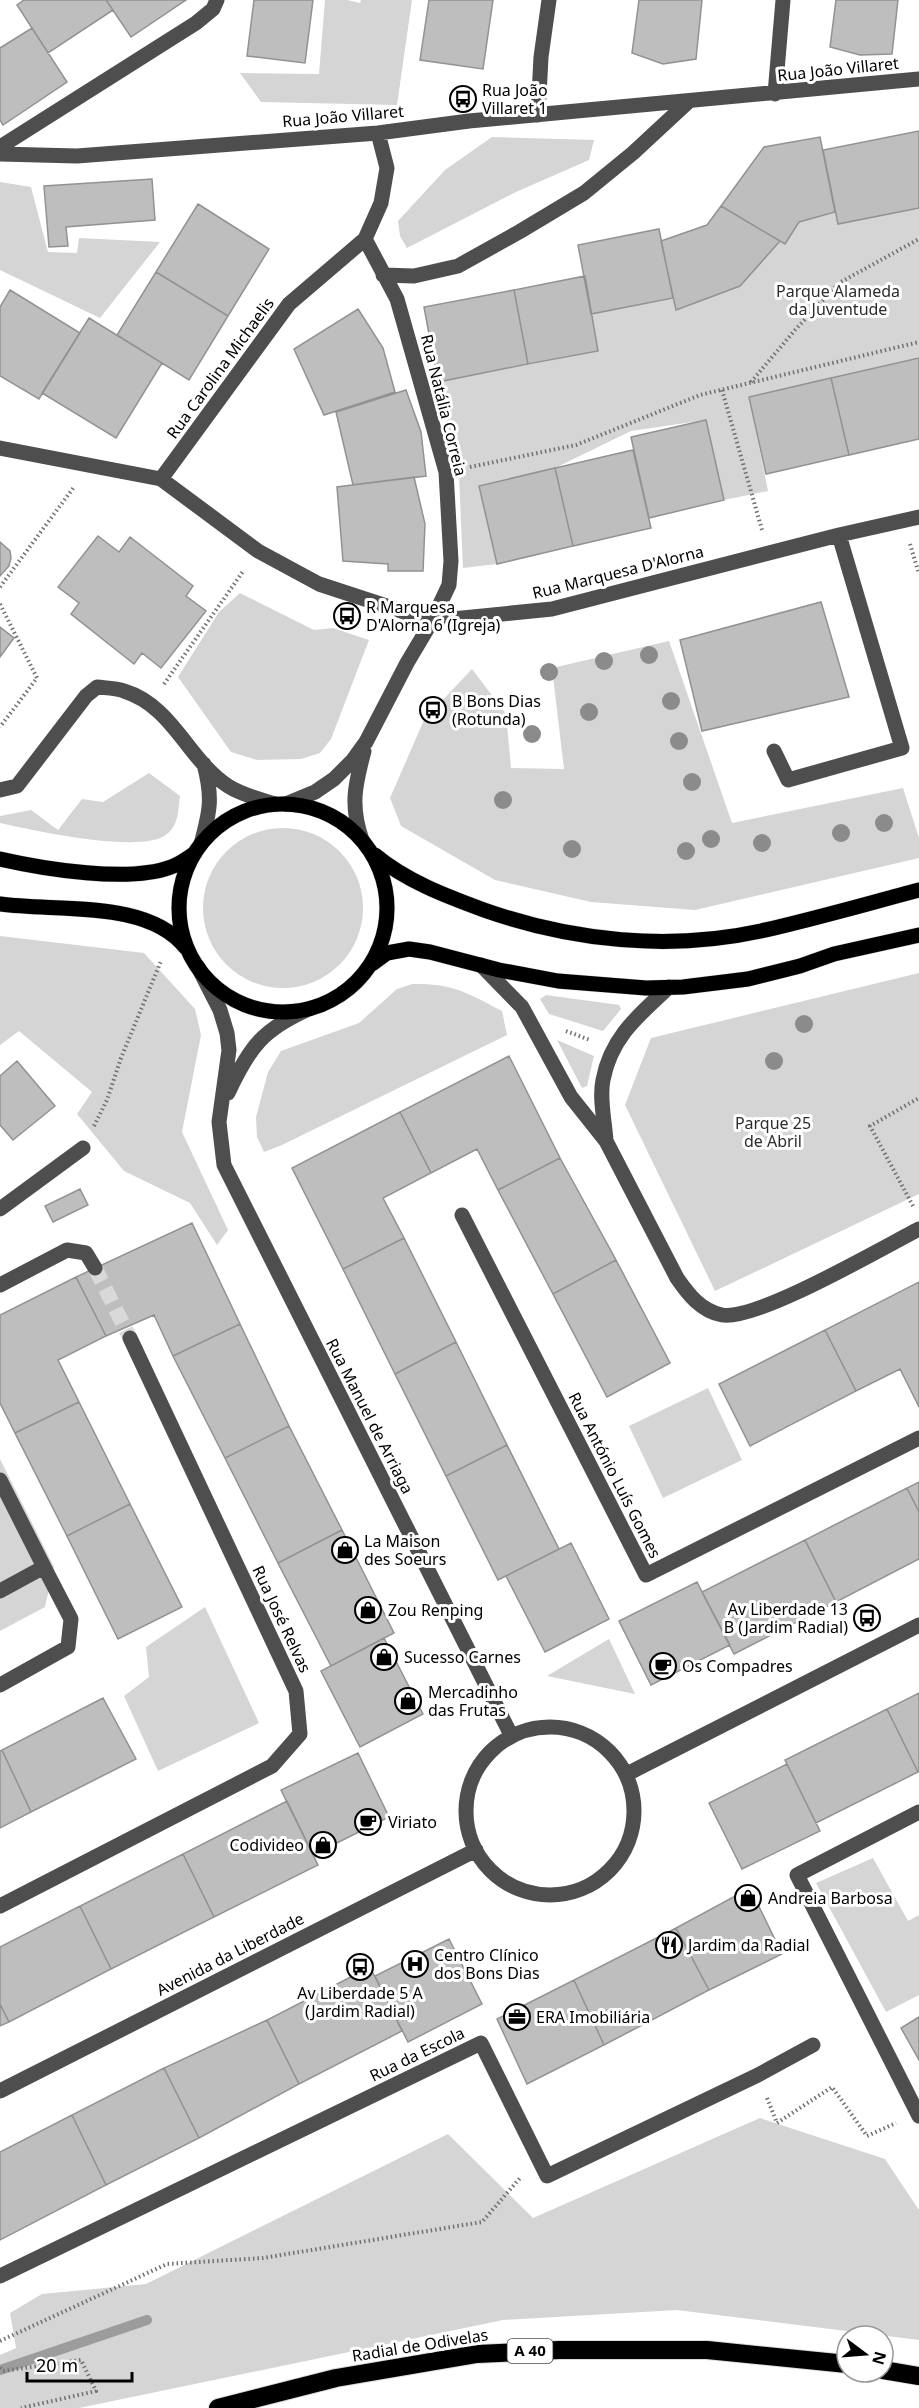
<svg xmlns="http://www.w3.org/2000/svg" width="919" height="2408" viewBox="0 0 919 2408" font-family="'Noto Sans',sans-serif">
<style>
.green{fill:#d5d5d5}
.lines{fill:none;stroke-linecap:round;stroke-linejoin:round}
.stream{stroke:#9c9c9c;stroke-width:10}
.building{fill:#bebebe;stroke:#929292;stroke-width:1.5}
.minor-tunnel{stroke:#d9d9d9;stroke-width:15;stroke-dasharray:15 8;stroke-linecap:butt}
.major-casing{stroke:#dbdbdb;stroke-width:16}
.highway-casing{stroke:#dbdbdb;stroke-width:20}
.path{stroke:#707070;stroke-width:4;stroke-dasharray:1.5 3;stroke-linecap:butt}
.minor{stroke:#4e4e4e;stroke-width:15}
.major{stroke:#000;stroke-width:15}
.highway{stroke:#000;stroke-width:18}
.tree{fill:#8b8b8b}
.labels{text-anchor:middle;stroke-width:6;stroke-linejoin:round;paint-order:stroke}
.shield{fill:#fff;stroke:#4c4c4c;stroke-width:1.5}
.shield-label{font-size:15px;font-weight:bold;fill:#000}
.street-label{font-size:16px;fill:#000;stroke:#fff}
.poi-label{font-size:16px;fill:#000;stroke:#fff;text-anchor:start}
.park-label{font-size:16px;fill:#2c2c2c;stroke:#fff}
</style>
<rect width="100%" height="100%" fill="#fff"/>
<path class="green" d="M325,0H347L360,3L361,0H412L397,105L261,102L240,73L319,74Z
M492,137L594,140L589,160L516,192L407,248L400,236L398,221L445,170Z
M0,182L31,187L48,252L77,253L79,238L160,242L100,318L0,270Z
M919,208V358L749,397L768,491L724,500L706,420L631,431L555,468L479,486L497,564L463,568L459,475L438,382L598,351L591,314L673,298L676,310L740,286L780,241L785,244L799,222L835,212L838,224Z
M240,593L314,630L333,628L369,640L331,739L320,753L301,759L257,760L231,752L178,677L219,612Z
M669,641L732,823L903,788L919,838V858L695,910L591,902L495,880L401,826L390,798L424,720L472,669L506,714L511,768L564,769L552,668Z
M149,773L180,796C178,809 179,825 167,834C143,855 32,830 0,823V816L31,810L58,830L82,799L103,802Z
M203 908a80 80 0 1 1 160 0a80 80 0 1 1-160 0Z
M0,936L144,953L195,1009L201,1035L182,1132L228,1230L217,1245L190,1203L124,1171L77,1114L92,1092L19,1031L0,1045Z
M919,973V1194L715,1291L625,1105L651,1038Z
M412,984C452,983 468,993 502,1011L507,1035L282,1145L264,1152L257,1137L256,1117L268,1072L281,1051L359,1023L397,989Z
M546,995L619,1005L621,1009L603,1031L549,1014L540,999Z
M557,1040L594,1056L587,1086L582,1088Z
M708,1388L742,1460L663,1498L629,1426Z
M0,1459L54,1567L45,1607L0,1631Z
M205,1607L259,1723L158,1771L124,1696L149,1677L146,1647Z
M609,1639L635,1694L547,1676Z
M873,1858L908,1921L919,1915V1995L886,2012L816,1883Z
M760,2118L885,2159L919,2210V2340L677,2310L503,2320L79,2408H0V2355L16,2348L10,2313L42,2294L146,2284L448,2134L533,2218Z"/>
<g class="lines">
<path class="stream" d="M0,2370L147,2320"/>
</g>
<path class="building" d="M24,0H106L113,10L48,53L17,5Z
M106,0H186L131,37Z
M254,0H313L305,63L247,56Z
M429,0H493L483,69L420,60Z
M639,0H702L696,59L663,64L632,53Z
M836,0H898L892,54L860,55L830,47Z
M32,28L67,82L3,125L0,120V48Z
M919,131V208L838,224L823,150Z
M820,137L835,212L799,222L785,244L721,206L764,147Z
M152,179L155,220L66,227L68,246L49,247L44,186Z
M198,204L269,249L228,316L156,272Z
M721,206L780,241L740,286L676,310L661,241L707,225Z
M659,229L673,298L591,314L578,245Z
M156,272L228,316L189,380L117,335Z
M585,276L598,351L528,364L514,290Z
M10,290L80,333L39,399L0,376V307Z
M514,290L528,364L438,382L424,307Z
M358,309L383,348L395,392L324,415L294,349Z
M89,318L162,363L116,438L42,393Z
M919,358V439L849,455L831,378Z
M831,378L849,455L766,474L749,397Z
M406,390L421,432L426,476L353,485L336,412Z
M706,420L724,500L649,518L631,437Z
M633,450L651,528L573,546L555,468Z
M555,468L573,546L497,564L479,486Z
M414,477L425,524L423,571H388V564L343,561L337,487Z
M98,536L119,552L130,537L193,586L186,596L206,611L161,668L142,653L134,664L71,614L79,603L58,587Z
M0,542L10,551L11,558L9,566L0,576Z
M821,602L849,697L702,731L680,640Z
M0,627L14,638L0,657Z
M509,1056L560,1158L498,1190L477,1149L431,1173L400,1112Z
M17,1061L55,1106L13,1140L0,1125V1076Z
M400,1112L431,1173L383,1198L404,1238L343,1269L292,1168Z
M560,1158L616,1260L553,1294L498,1190Z
M80,1189L88,1205L53,1222L45,1206Z
M192,1223L240,1324L173,1356L154,1315L106,1336L76,1277Z
M404,1238L456,1342L395,1374L343,1269Z
M616,1260L670,1363L607,1397L553,1294Z
M76,1277L106,1336L58,1360L79,1402L15,1433L0,1403V1315Z
M919,1282V1407L900,1369L856,1391L825,1330Z
M240,1324L289,1426L225,1458L173,1356Z
M825,1330L856,1391L750,1446L719,1384Z
M456,1342L507,1445L446,1476L395,1374Z
M79,1402L130,1504L67,1536L15,1433Z
M289,1426L342,1530L278,1563L225,1458Z
M507,1445L559,1549L498,1580L446,1476Z
M919,1482V1512L907,1488Z
M907,1488L919,1512V1559L836,1602L805,1540Z
M130,1504L182,1607L118,1639L67,1536Z
M342,1530L394,1633L331,1666L278,1563Z
M805,1540L836,1602L734,1654L702,1592Z
M571,1543L609,1619L545,1652L506,1576Z
M697,1582L730,1645L651,1685L619,1621Z
M384,1638L423,1714L360,1747L321,1671Z
M919,1693V1771L918,1772L887,1709Z
M103,1698L136,1759L31,1812L2,1750Z
M887,1709L918,1772L816,1823L785,1760Z
M2,1750L31,1812L0,1828V1751Z
M358,1753L389,1817L313,1855L281,1790Z
M787,1764L820,1831L742,1869L709,1803Z
M287,1801L318,1865L214,1917L183,1854Z
M183,1854L214,1917L111,1969L80,1906Z
M750,1888L782,1954L709,1990L676,1928Z
M80,1906L111,1969L9,2022L0,2004V1947Z
M676,1928L709,1990L604,2045L574,1980Z
M449,1939L482,2004L408,2042L375,1976Z
M370,1967L402,2031L299,2084L267,2020Z
M574,1980L604,2045L527,2084L497,2019Z
M0,2004L9,2022L0,2026Z
M919,2017V2060L901,2028Z
M267,2020L299,2084L199,2138L164,2068Z
M164,2068L199,2138L106,2185L72,2115Z
M72,2115L106,2185L0,2240V2152Z"/>
<g class="lines">
<path class="minor-tunnel" d="M95,1268L130,1338"/>
<defs>
<path id="major" d="M179 908a104 104 0 1 1 208 0a104 104 0 1 1-208 0Z
M375,855C406,881 446,896 484,910C572,941 669,951 761,931C814,919 866,904 919,890
M0,859C44,869 129,883 171,867C180,864 188,858 195,853
M0,904C57,912 148,899 186,948
M372,964L387,953L409,949L430,952L499,970L558,981L646,988L683,987L748,979L800,966L834,954L919,935"/>
<path id="highway" d="M883,2370L919,2376
M218,2408L336,2378L477,2354L559,2350H707L847,2364"/>
</defs>
<use href="#major" class="major-casing"/>
<use href="#highway" class="highway-casing"/>
<path class="path" d="M751,382L795,330L839,283L919,239
M722,390L762,530
M470,467L576,445L700,395L919,342
M910,544L919,574
M0,587L74,487
M0,604L37,678L0,727
M164,684L244,570
M566,1031L590,1040
M94,1126L107,1100L121,1058L161,961
M913,1206L870,1126L919,1098
M767,2098L777,2123L832,2087L867,2136L896,2123
M0,2341L167,2264L263,2258L482,2222L520,2178
M0,2368L3,2371L81,2360L96,2391L21,2408"/>
<path class="minor" d="M775,94L783,0
M538,115L541,57L549,0
M0,147L196,23L213,9L217,0
M0,154L77,156L378,133L469,121L919,79
M383,275L414,276L458,266L519,232L584,193L633,153L688,102
M0,448L161,479L258,551L319,584L432,621L552,609L839,535L919,517
M161,479L289,304L365,239L381,203L387,168L378,133
M774,751L788,780L902,748L839,535
M0,790L17,786L86,696L97,687C106,688 116,688 124,691C173,706 188,760 228,786C242,795 259,799 275,804
M286,804L315,792L334,779L353,760L366,742L407,663L432,621L449,585L451,561L446,472L397,299L365,239
M362,840C350,806 355,785 364,751
M201,844C210,811 213,798 204,764
M481,965L522,1007L571,1097L606,1141L677,1278C688,1294 701,1311 722,1315C757,1321 882,1248 919,1229
M198,967L220,1010L227,1033L229,1050L219,1122L224,1165L511,1735
M228,1093C250,1046 263,1029 311,1008
M606,1141C605,1122 599,1099 603,1080C611,1037 639,1015 669,987
M0,1209L83,1148
M462,1215L646,1575L919,1438
M0,1285L67,1250L86,1253L95,1268
M0,1480L44,1567L0,1591
M0,1685L68,1647L71,1619L44,1567
M466 1811a84 84 0 1 1 168 0a84 84 0 1 1-168 0Z
M627,1774L919,1625
M919,1812L797,1875L919,2116
M0,1906L272,1766L300,1734L296,1691L130,1338
M0,2091L476,1850
M0,2276L481,2043L547,2176L758,2075L813,2045"/>
<use href="#major" class="major"/>
<use href="#highway" class="highway"/>
</g>
<g class="tree">
<circle cx="649" cy="655" r="9"/>
<circle cx="604" cy="661" r="9"/>
<circle cx="549" cy="672" r="9"/>
<circle cx="671" cy="701" r="9"/>
<circle cx="589" cy="712" r="9"/>
<circle cx="532" cy="734" r="9"/>
<circle cx="679" cy="741" r="9"/>
<circle cx="692" cy="782" r="9"/>
<circle cx="503" cy="800" r="9"/>
<circle cx="884" cy="823" r="9"/>
<circle cx="841" cy="833" r="9"/>
<circle cx="711" cy="839" r="9"/>
<circle cx="762" cy="843" r="9"/>
<circle cx="572" cy="849" r="9"/>
<circle cx="686" cy="851" r="9"/>
<circle cx="804" cy="1024" r="9"/>
<circle cx="774" cy="1061" r="9"/>
</g>
<defs>
<symbol id="bus-ring" viewBox="-11 -11 22 22"><circle r="9.5" fill="#fff" stroke="#000" stroke-width="1.5"/><path d="M-5-6H5V4H4V6H2V4H-2V6H-4V4H-5ZM-3.5-4V0h7V-4ZM-3.5 1.2v1.5H-2V1.2ZM2 1.2v1.5H3.5V1.2Z" fill="#000"/></symbol>
<symbol id="shop-ring" viewBox="-11 -11 22 22"><circle r="9.5" fill="#fff" stroke="#000" stroke-width="1.5"/><path d="M-5-2.5h2.3a2.7 3.5 0 0 1 5.4 0H5L5.5 6h-11ZM-1.5-2.5h3a1.5 2.3 0 0 0-3 0Z" fill="#000"/></symbol>
<symbol id="cafe-ring" viewBox="-11 -11 22 22"><circle r="9.5" fill="#fff" stroke="#000" stroke-width="1.5"/><path d="M-5.5-4.5H6V0H3Q3 3.5 0 3.5H-2.5Q-5.5 3.5-5.5 0ZM3-3.2v2h1.7v-2ZM-6 4.5H4V6H-6Z" fill="#000"/></symbol>
<symbol id="restaurant-ring" viewBox="-11 -11 22 22"><circle r="9.5" fill="#fff" stroke="#000" stroke-width="1.5"/><path d="M-5-6h1v4h1v-4h1v4h1v-4h1v5L-1.5 .5V6h-2V.5L-5-1ZM5-6V6H3V1.5H1.5Q1.5-4 5-6Z" fill="#000"/></symbol>
<symbol id="hospital-ring" viewBox="-11 -11 22 22"><circle r="9.5" fill="#fff" stroke="#000" stroke-width="1.5"/><path d="M-5-5h3v3.5h4V-5h3V5h-3V1.5h-4V5h-3Z" fill="#000"/></symbol>
<symbol id="office-ring" viewBox="-11 -11 22 22"><circle r="9.5" fill="#fff" stroke="#000" stroke-width="1.5"/><path d="M-6-3h4V-5.5h4V-3h4V5H-6ZM-1-4.5V-3h2v-1.5ZM-6 0V1H6V0Z" fill="#000"/></symbol>
</defs>
<g fill-rule="evenodd">
<use href="#bus-ring" x="448" y="84" width="30" height="30"/>
<use href="#bus-ring" x="332" y="601" width="30" height="30"/>
<use href="#bus-ring" x="418" y="695" width="30" height="30"/>
<use href="#shop-ring" x="330" y="1535" width="30" height="30"/>
<use href="#shop-ring" x="353" y="1595" width="30" height="30"/>
<use href="#bus-ring" x="852" y="1603" width="30" height="30"/>
<use href="#shop-ring" x="369" y="1642" width="30" height="30"/>
<use href="#cafe-ring" x="648" y="1651" width="30" height="30"/>
<use href="#shop-ring" x="393" y="1686" width="30" height="30"/>
<use href="#cafe-ring" x="353" y="1807" width="30" height="30"/>
<use href="#shop-ring" x="308" y="1830" width="30" height="30"/>
<use href="#shop-ring" x="733" y="1883" width="30" height="30"/>
<use href="#restaurant-ring" x="654" y="1930" width="30" height="30"/>
<use href="#hospital-ring" x="400" y="1949" width="30" height="30"/>
<use href="#bus-ring" x="345" y="1952" width="30" height="30"/>
<use href="#office-ring" x="502" y="2002" width="30" height="30"/>
</g>
<g class="labels">
<rect class="shield" x="507.5" y="2339" width="45" height="24" rx="4.5"/>
<g class="shield-label">
<text x="530" y="2356">A 40</text>
</g>
<g class="street-label">
<text transform="translate(838 69) rotate(-6)" y="6">Rua João Villaret</text>
<text transform="translate(343 116) rotate(-5)" y="6">Rua João Villaret</text>
<text transform="translate(220 368) rotate(-54)" y="6">Rua Carolina Michaelis</text>
<text transform="translate(444 405) rotate(76)" y="6">Rua Natália Correia</text>
<text transform="translate(618 572) rotate(-14)" y="6">Rua Marquesa D'Alorna</text>
<text transform="translate(370 1416) rotate(63)" y="6">Rua Manuel de Arriaga</text>
<text transform="translate(615 1475) rotate(63)" y="6">Rua António Luís Gomes</text>
<text transform="translate(282 1619) rotate(65)" y="6">Rua José Relvas</text>
<text transform="translate(230 1954) rotate(-27)" y="6">Avenida da Liberdade</text>
<text transform="translate(417 2054) rotate(-26)" y="6">Rua da Escola</text>
<text transform="translate(420 2345) rotate(-9)" y="6">Radial de Odivelas</text>
</g>
<g class="poi-label">
<text x="482" y="96">Rua João<tspan x="482" dy="18">Villaret 1</tspan></text>
<text x="366" y="613">R Marquesa<tspan x="366" dy="18">D'Alorna 6 (Igreja)</tspan></text>
<text x="452" y="707">B Bons Dias<tspan x="452" dy="18">(Rotunda)</tspan></text>
<text x="364" y="1547">La Maison<tspan x="364" dy="18">des Soeurs</tspan></text>
<text x="848" y="1615" text-anchor="end">Av Liberdade 13<tspan x="848" dy="18">B (Jardim Radial)</tspan></text>
<text x="388" y="1616">Zou Renping</text>
<text x="404" y="1663">Sucesso Carnes</text>
<text x="682" y="1672">Os Compadres</text>
<text x="428" y="1698">Mercadinho<tspan x="428" dy="18">das Frutas</tspan></text>
<text x="388" y="1828">Viriato</text>
<text x="304" y="1851" text-anchor="end">Codivideo</text>
<text x="768" y="1904">Andreia Barbosa</text>
<text x="688" y="1951">Jardim da Radial</text>
<text x="434" y="1961">Centro Clínico<tspan x="434" dy="18">dos Bons Dias</tspan></text>
<text x="360" y="1999" text-anchor="middle">Av Liberdade 5 A<tspan x="360" dy="18">(Jardim Radial)</tspan></text>
<text x="536" y="2023">ERA Imobiliária</text>
</g>
<g class="park-label">
<text x="838" y="297">Parque Alameda<tspan x="838" dy="18">da Juventude</tspan></text>
<text x="773" y="1129">Parque 25<tspan x="773" dy="18">de Abril</tspan></text>
</g>
</g>
<g transform="translate(865 2354) rotate(106)"><circle r="28" fill="#ffffff" stroke="#999999" stroke-width="1.5"/>
<path d="M0-4.5L10 22L0 15L-10 22Z" fill="#000000"/>
<text y="-9" font-size="16" font-weight="bold" text-anchor="middle" fill="#000000">N</text>
</g>
<path d="M27 2372v9h105v-9" fill="none" stroke="#000000" stroke-width="3"/>
<text x="36" y="2372" font-size="18" fill="#000000" stroke="#ffffff" stroke-width="4.5" paint-order="stroke">20 m</text>
</svg>
